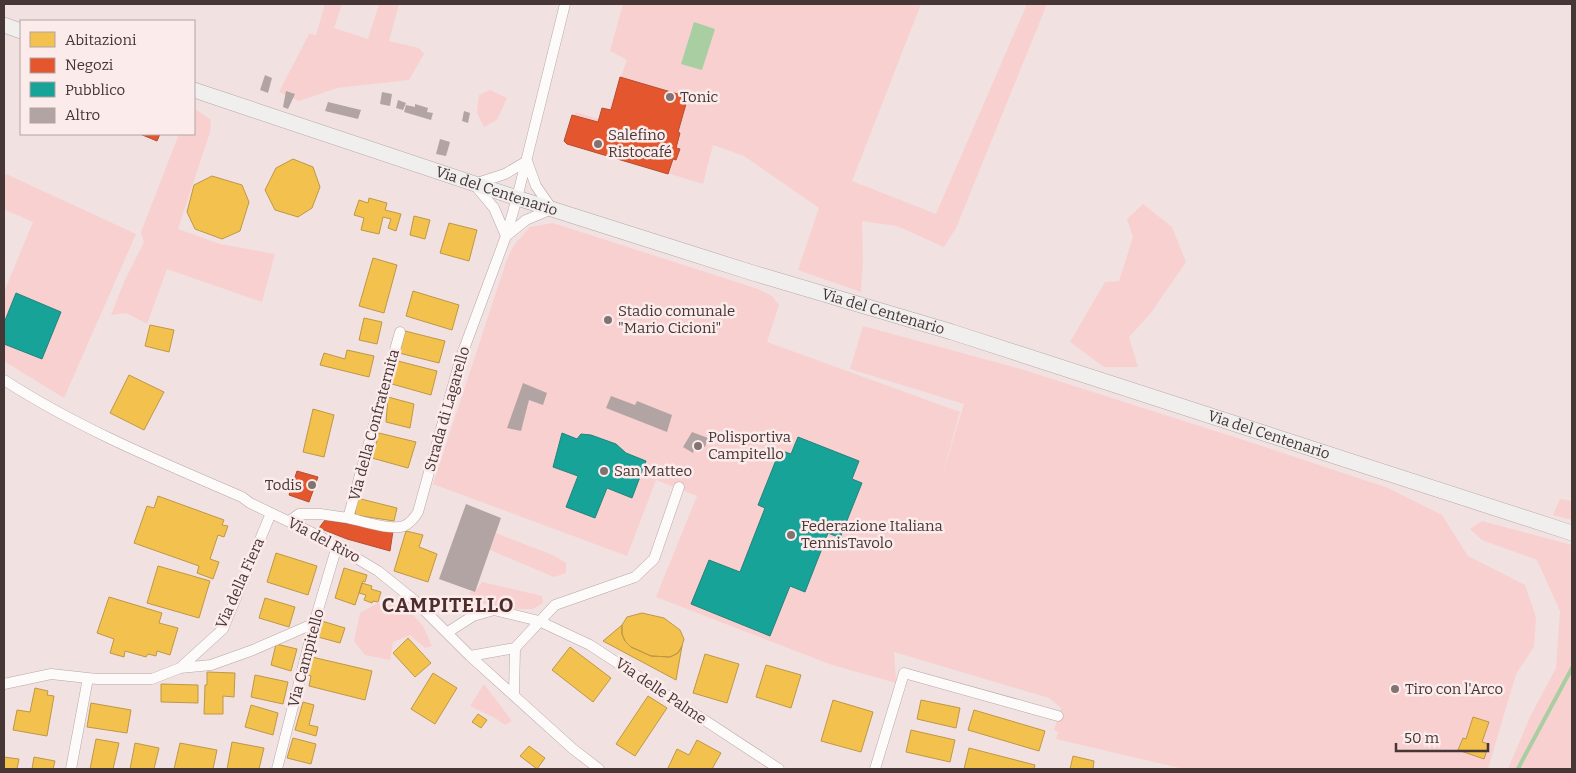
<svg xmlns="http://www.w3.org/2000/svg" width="1576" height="773" viewBox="0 0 1576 773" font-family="Bitter,serif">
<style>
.green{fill:#f8d0d0}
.water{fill:#a8cea2}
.homes{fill:#f2c14e;stroke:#be9747}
.shops{fill:#e4572e;stroke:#b54d30}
.public{fill:#17a398;stroke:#25827b}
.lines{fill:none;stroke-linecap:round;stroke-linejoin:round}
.stream{stroke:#a8cea2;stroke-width:4}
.building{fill:#b3a4a4}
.street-casing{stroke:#b5a7a7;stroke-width:11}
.secondary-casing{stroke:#b5a7a7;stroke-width:16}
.street{stroke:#fdfafa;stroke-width:10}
.secondary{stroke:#f0efee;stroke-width:15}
.poi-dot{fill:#827272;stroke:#fcebeb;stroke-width:2}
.labels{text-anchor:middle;stroke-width:5;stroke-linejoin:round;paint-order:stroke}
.poi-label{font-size:15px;fill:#463636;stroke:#fcebeb;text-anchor:start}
.street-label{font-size:15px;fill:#463636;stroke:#fcebeb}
.district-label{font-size:20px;font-weight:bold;letter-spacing:1px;fill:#4d2e2e;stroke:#fcebeb}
</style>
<rect width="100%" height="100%" fill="#f2e1e1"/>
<path class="green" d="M325,4H342L334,28L368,39L379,4H399L389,41L419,48L424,54L409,80L337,88L299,101L279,92L309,34L316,35Z
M623,4H921L852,181L936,214L1027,4H1047L956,228L944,247L897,226L862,221L863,260L861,292L798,270L819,208L744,156L713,145L703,184L565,142L576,112L605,121L627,60L610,51Z
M490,90L507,98L497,120L484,127L477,113L479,95Z
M194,108L211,120L210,132L178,229L220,244L275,254L262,302L167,269L147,324L126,313L111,315L124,282L144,242L141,232L179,134H194Z
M4,173L136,234L64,398L4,361V344L42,359L61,312L16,293L4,323V292L33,222L5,210L4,212Z
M1143,204L1172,227L1186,262L1150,314L1129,337L1138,367H1104L1070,342L1105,282L1119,281L1133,237L1127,219Z
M553,223L758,289L772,296L779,305L767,342L960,412L940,482L964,404L850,369L863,326L1024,370L1259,445L1388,488L1442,515L1468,556L1525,585L1536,617L1534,647L1516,674L1488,769H1184L1056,739L1058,732L1054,730L1061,708L1049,698L894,652L896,683L832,665L656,597L697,496L656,480L627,556L433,484L507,259L514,245L530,227Z
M1560,499L1572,501V520L1553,515Z
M1482,521L1572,545V769H1508L1530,717L1556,668L1560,611L1537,560L1482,540L1470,529Z
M496,533L555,556L566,563V573L554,577L490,550Z
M482,582L538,595L542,596L543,603L533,609H515L475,602L469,592L475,591Z
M378,603L406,607L423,626L432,646L425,648L410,635L393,642L390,660L365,655L354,641L360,613Z
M484,684L512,721L505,725L495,718L470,706Z"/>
<path class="water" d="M694,22L715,29L702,70L681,64Z"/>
<path class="homes" d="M293,159L313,167L320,187L312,208L298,217L275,210L265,190L276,168Z
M212,176L242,185L249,202L240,231L222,239L195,229L187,212L194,185Z
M369,198L387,203L385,210L401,214L396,231L388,228L391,219L383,217L379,234L361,230L364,218L354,215L359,200L368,203Z
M414,216L430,220L425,239L410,235Z
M449,223L477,230L469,261L440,253Z
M373,258L397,265L384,313L359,306Z
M413,291L459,305L452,330L406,316Z
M364,318L382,322L377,344L359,340Z
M150,325L174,330L169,352L145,346Z
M405,331L445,341L439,363L399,353Z
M347,350L374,356L369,377L320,365L324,353L345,359Z
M398,361L437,371L431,395L392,384Z
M129,375L164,392L144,430L110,413Z
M388,397L414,404L410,428L386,422Z
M313,409L334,415L324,457L303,452Z
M379,433L416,442L408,468L372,458Z
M158,496L224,520L222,525L228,526L224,537L218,535L210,559L219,562L213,579L197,573L199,566L134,543L147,506L154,508Z
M357,498L397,508L394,521L355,515Z
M406,531L423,535L419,547L437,554L428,582L394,571Z
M276,553L317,566L308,595L267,582Z
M158,566L210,581L199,618L147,603Z
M344,568L367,575L365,582L363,581L355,605L335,598Z
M362,583L372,586L371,589L381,592L378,602L373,601L372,603L364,600L366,595L359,593Z
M109,597L162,613L159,623L178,628L170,655L157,651L156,656L148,654L146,657L125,651L124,657L110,653L114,639L97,633Z
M265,598L295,607L289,627L259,618Z
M642,613L664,618L680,630L684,639L682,646L678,653L670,657L651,656L631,647L625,641L622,634V625L627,617Z
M322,621L345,628L340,643L318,637Z
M622,625V634L625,641L631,647L651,656L670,657L678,653L682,646L676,680L603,641Z
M408,638L431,663L415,677L393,653Z
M276,644L297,649L291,671L271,665Z
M570,647L611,678L593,702L552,670Z
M705,654L739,664L727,703L693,693Z
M312,657L372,671L365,700L309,686L311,676L308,675Z
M766,665L801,675L791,708L756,697Z
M207,672L235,673L234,697L223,696V714H204L205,685H207Z
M433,673L457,688L435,724L411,709Z
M255,675L288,682L283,704L251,697Z
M161,684L198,685V703L161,702Z
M35,688L48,691L47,695L54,696L47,736L13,730L17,710L30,712Z
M648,696L667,708L635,756L616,744Z
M833,700L873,712L861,752L821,741Z
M921,700L960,708L956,728L917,719Z
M303,702L314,705L309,725L318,727L316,736L295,730Z
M91,703L131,710L127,733L87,727Z
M251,705L278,713L273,735L245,727Z
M974,710L1045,731L1039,751L968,730Z
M478,714L487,720L481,728L472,722Z
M1473,717L1489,722L1482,742L1489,744L1484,759L1458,750L1463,738L1466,739Z
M911,730L955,740L950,762L906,752Z
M293,738L316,744L311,764L287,758Z
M96,739L119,743L113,769H90Z
M697,740L721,753L712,769H671L668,768L677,749L689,755Z
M232,742L264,748L259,769H227Z
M135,743L159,748L154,769H130Z
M180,743L217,750L213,769H174Z
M529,746L545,758L537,769L520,756Z
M969,748L1035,765L1034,769H964Z
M1073,756L1094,761L1093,769H1070Z
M4,757L19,759L17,769H4Z
M34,757L55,761L53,769H32Z"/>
<path class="shops" d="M620,77L688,97L678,132L680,133L676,148L680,149L676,160L673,159L668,174L567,144L564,141L572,115L598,122L602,108L611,110Z
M140,134H160L157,141Z
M297,471L318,477L309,502L289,495Z
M325,520L393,531L390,551L347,539L319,528Z"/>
<path class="public" d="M16,293L61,312L42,359L4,344V323Z
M562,433L577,439L581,434L591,435L616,444L626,453L646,461L632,498L607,488L595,518L566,507L578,476L553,467Z
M798,437L859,461L852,479L862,483L840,538L828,533L805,592L790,586L770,636L691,604L709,560L740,572L765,508L758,505L780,450L791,454Z"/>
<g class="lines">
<path class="stream" d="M1518,769L1522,761L1572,668"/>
</g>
<path class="building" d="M265,75L272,78L268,93L260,90Z
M286,91L295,94L288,109L283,107Z
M382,92L392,94L390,106L380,104Z
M398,100L406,103L403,110L396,108Z
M328,102L361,110L358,119L325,111Z
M415,104L428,108L427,112L433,113L431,120L404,112L406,105L415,107Z
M464,111L470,113L468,123L462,121Z
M440,139L450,142L446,156L436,154Z
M523,383L547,393L543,405L529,400L521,431L507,428Z
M611,396L635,405L637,401L672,415L667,432L606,408Z
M692,432L708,438L705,447L696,443L693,453L683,447Z
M466,504L501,518L475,592L439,579Z"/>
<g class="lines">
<defs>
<path id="street" d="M506,236L494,208L474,184L505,174L527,161
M506,236L526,220L552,209L536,186L527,161
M4,380C78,428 161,462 242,497L250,503L321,537L378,571L414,600L470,656L573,749L599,769
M348,518C362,521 391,531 404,526C410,523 415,517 418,512L461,357L506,236L517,198L565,4
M289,521L299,514H320L348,518L400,332
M448,632L473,616L494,610L539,621L590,645L779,769
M470,656L515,648
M180,668L211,665L253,650L315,623
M4,684L51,674L97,679H152L180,668L223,629L271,513
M514,694L515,648L555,605L635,577L654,559L679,487
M71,769L88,678
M277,769L315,620L337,546
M875,769L904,673L1058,716"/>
<g id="secondary">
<path d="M4,25L21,31"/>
<path id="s1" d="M194,90L517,198L753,273L952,332L1572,533"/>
</g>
</defs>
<use href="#street" class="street-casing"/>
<use href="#secondary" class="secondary-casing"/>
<use href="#street" class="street"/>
<use href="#secondary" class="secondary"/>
</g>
<g class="poi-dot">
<circle cx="670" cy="97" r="5"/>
<circle cx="598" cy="144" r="5"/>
<circle cx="608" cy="320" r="5"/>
<circle cx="698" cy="446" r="5"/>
<circle cx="604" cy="471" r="5"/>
<circle cx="312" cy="485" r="5"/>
<circle cx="791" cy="535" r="5"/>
<circle cx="1395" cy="689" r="5"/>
</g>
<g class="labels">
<g class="poi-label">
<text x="680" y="102">Tonic</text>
<text x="608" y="140">Salefino<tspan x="608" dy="17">Ristocafé</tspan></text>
<text x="618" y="316">Stadio comunale<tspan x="618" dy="17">"Mario Cicioni"</tspan></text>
<text x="708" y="442">Polisportiva<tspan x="708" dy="17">Campitello</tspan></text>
<text x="614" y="476">San Matteo</text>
<text x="302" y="490" text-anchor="end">Todis</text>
<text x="801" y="531">Federazione Italiana<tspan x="801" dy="17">TennisTavolo</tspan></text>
<text x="1405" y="694">Tiro con l'Arco</text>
</g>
<g class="street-label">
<text dy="5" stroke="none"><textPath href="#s1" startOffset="319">Via del Centenario</textPath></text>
<text dy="5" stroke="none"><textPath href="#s1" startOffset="724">Via del Centenario</textPath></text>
<text transform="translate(447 409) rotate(-74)" y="5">Strada di Lagarello</text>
<text transform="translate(374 425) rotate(-75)" y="5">Via della Confraternita</text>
<text dy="5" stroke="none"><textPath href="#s1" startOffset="1129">Via del Centenario</textPath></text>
<text transform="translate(324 540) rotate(28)" y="5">Via del Rivo</text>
<text transform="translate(240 583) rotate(-66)" y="5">Via della Fiera</text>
<text transform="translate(306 658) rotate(-75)" y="5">Via Campitello</text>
<text transform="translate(661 691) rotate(34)" y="5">Via delle Palme</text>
</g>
<g class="district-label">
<text x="448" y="612">CAMPITELLO</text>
</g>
</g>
<rect width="1576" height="773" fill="none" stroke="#463636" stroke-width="10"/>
<rect x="20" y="20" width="175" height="115" fill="#fcebeb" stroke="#b3a3a3"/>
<rect x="30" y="32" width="25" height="15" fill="#f2c14e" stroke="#b3a3a3"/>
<text x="65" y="45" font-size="15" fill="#463636">Abitazioni</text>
<rect x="30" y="58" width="25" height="15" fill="#e4572e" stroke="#b3a3a3"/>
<text x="65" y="70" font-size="15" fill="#463636">Negozi</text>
<rect x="30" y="82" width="25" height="15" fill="#17a398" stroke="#b3a3a3"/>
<text x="65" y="95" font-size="15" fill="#463636">Pubblico</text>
<rect x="30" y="108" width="25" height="15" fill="#b3a4a4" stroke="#b3a3a3"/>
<text x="65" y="120" font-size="15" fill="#463636">Altro</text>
<path d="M1396 743v8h92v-8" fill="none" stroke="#463636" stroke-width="2.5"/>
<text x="1404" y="743" font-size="15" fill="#463636" stroke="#fcebeb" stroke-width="4" paint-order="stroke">50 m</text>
</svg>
